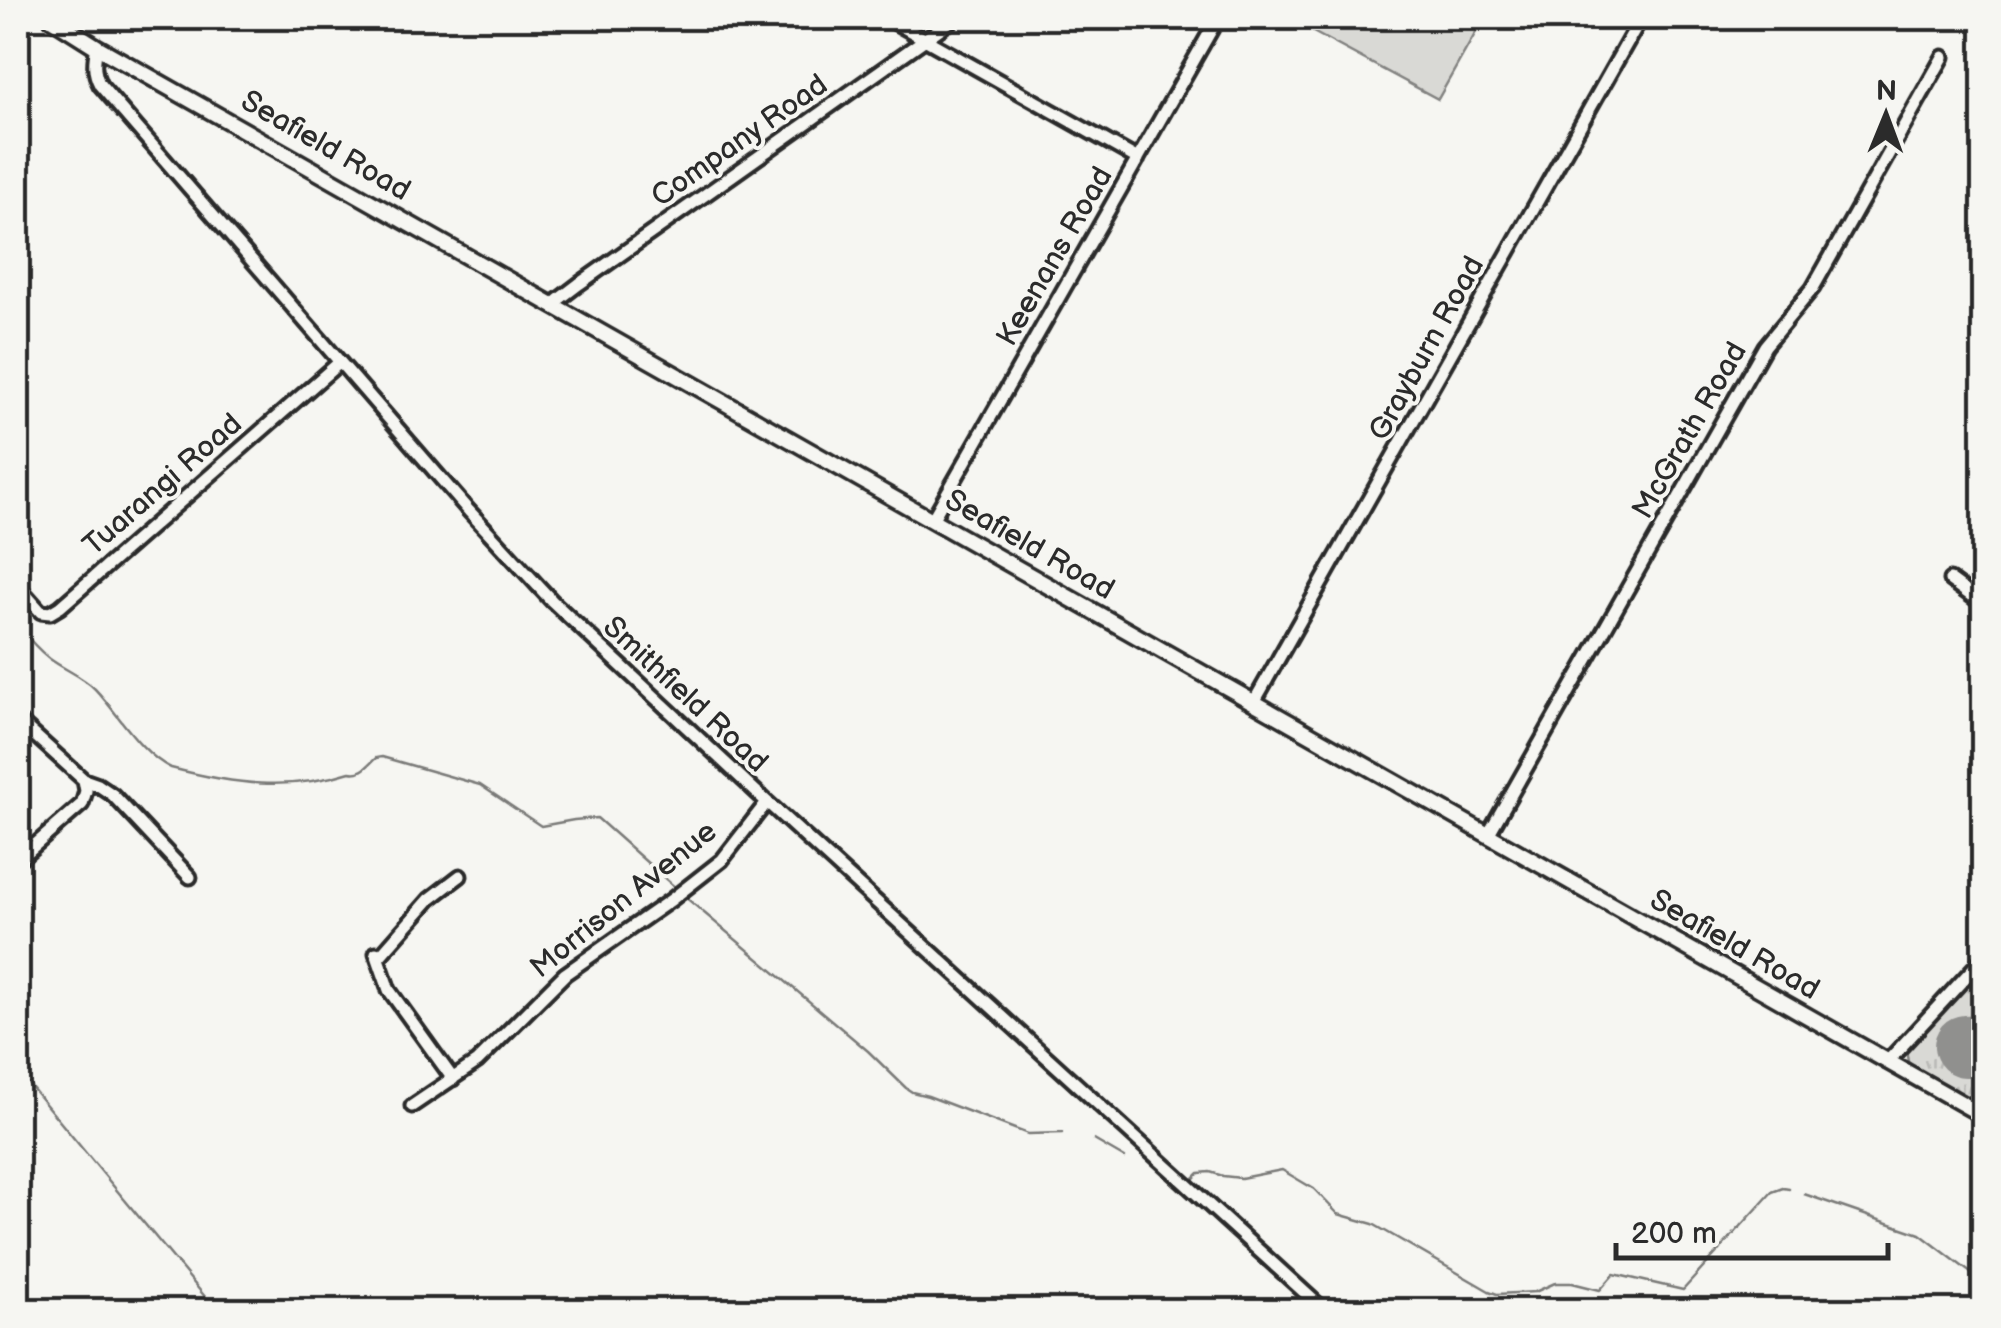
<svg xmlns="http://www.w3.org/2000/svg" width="2001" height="1328" viewBox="0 0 2001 1328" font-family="'Balsamiq Sans',sans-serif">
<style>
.grass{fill:url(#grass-tufts);stroke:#828280;stroke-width:2.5}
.park{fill:#d9d9d5;stroke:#828280;stroke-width:2.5}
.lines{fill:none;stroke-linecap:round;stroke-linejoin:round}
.stream{stroke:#7a7a78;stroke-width:2.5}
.runway{stroke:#90908e;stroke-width:62}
.minor-casing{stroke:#2b2b2b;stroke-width:19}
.tertiary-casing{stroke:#2b2b2b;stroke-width:21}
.minor{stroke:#f6f6f2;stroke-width:11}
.tertiary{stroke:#f6f6f2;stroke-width:14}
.labels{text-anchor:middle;stroke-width:8;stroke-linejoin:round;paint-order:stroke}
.street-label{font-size:30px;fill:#2b2b2b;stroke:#f6f6f2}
</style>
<defs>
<pattern id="grass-tufts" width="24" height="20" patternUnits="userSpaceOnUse" patternTransform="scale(2.5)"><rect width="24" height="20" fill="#d9d9d5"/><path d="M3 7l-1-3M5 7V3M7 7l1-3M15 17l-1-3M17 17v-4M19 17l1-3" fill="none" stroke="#babab7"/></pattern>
</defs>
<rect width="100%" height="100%" fill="#f6f6f2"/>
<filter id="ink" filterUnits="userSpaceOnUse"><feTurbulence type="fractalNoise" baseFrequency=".01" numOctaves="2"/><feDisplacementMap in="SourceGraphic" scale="20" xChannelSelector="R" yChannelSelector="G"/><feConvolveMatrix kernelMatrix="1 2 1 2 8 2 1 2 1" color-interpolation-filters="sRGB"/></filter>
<g filter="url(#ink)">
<path class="grass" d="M1983,962V1108L1917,1071L1908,1062L1906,1049Z"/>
<path class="park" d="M1287,18H1484L1438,99Z"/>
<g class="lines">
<path class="stream" d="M18,625C27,637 37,649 50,659C65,670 82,676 95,689C118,713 141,754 171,768C233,784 288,792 350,772C362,775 368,765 376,758L382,757L480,785L541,826L574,820L597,818L678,890
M684,896L868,1051L906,1088L912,1092L928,1096L1028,1134L1062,1133
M18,1071L216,1310
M1094,1140L1125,1158
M1191,1181L1199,1173L1210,1172L1223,1176L1241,1178L1282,1170L1314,1189L1338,1214L1373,1224L1489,1291L1497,1294L1535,1292L1555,1283H1572L1600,1290L1614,1274L1683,1290L1772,1192L1783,1188L1789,1189
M1804,1194L1920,1234L1984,1283"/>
<path class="runway" d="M1965,1046L1984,1045"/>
<defs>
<path id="minor" d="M887,18L1138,159
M97,47C94,61 93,72 100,85L469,511L552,601L767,802L1324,1310
M555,307L558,300L579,284L955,18
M932,520L1218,18
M1950,580L1984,605
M18,586L41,612L50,613L60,607L340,362
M1254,702L1641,18
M18,720L84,780L86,791L82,804L18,860
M84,780L98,785L113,795L190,877
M1488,835L1765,346L1813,288L1943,57
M376,953L389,990L453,1079
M378,958L430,899L460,876
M18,967V976
M1887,1062L1984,957
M412,1106L477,1062L565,974L671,900L722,860L767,802"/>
<path id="tertiary" d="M51,18L97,47L1984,1116"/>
</defs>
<use href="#minor" class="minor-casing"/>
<use href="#tertiary" class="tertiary-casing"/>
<use href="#minor" class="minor"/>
<use href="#tertiary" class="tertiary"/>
</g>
</g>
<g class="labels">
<g class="street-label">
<text transform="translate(739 140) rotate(-35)" y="10">Company Road</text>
<text transform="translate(326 145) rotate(30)" y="10">Seafield Road</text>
<text transform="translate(1054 256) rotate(-60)" y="10">Keenans Road</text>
<text transform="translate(1426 348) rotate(-61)" y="10">Grayburn Road</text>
<text transform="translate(1689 430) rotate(-60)" y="10">McGrath Road</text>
<text transform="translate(162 484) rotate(-41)" y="10">Tuarangi Road</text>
<text transform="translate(1030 544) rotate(30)" y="10">Seafield Road</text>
<text transform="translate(686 694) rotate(43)" y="10">Smithfield Road</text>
<text transform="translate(623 899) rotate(-39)" y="10">Morrison Avenue</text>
<text transform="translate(1735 944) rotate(30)" y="10">Seafield Road</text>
</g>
</g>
<rect width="2001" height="1328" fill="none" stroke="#f6f6f2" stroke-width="60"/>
<rect x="30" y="30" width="1941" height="1268" fill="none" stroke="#2b2b2b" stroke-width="4" filter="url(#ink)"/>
<g transform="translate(1886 115) rotate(1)" stroke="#f6f6f2" stroke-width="8" paint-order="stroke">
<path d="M0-8L18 38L0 25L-18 38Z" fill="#2b2b2b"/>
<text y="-15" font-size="28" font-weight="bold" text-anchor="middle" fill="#2b2b2b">N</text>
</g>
<path d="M1616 1243v15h272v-15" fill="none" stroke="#2b2b2b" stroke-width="5"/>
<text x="1631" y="1243" font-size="30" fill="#2b2b2b" stroke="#f6f6f2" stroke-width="8" paint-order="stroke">200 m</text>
</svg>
